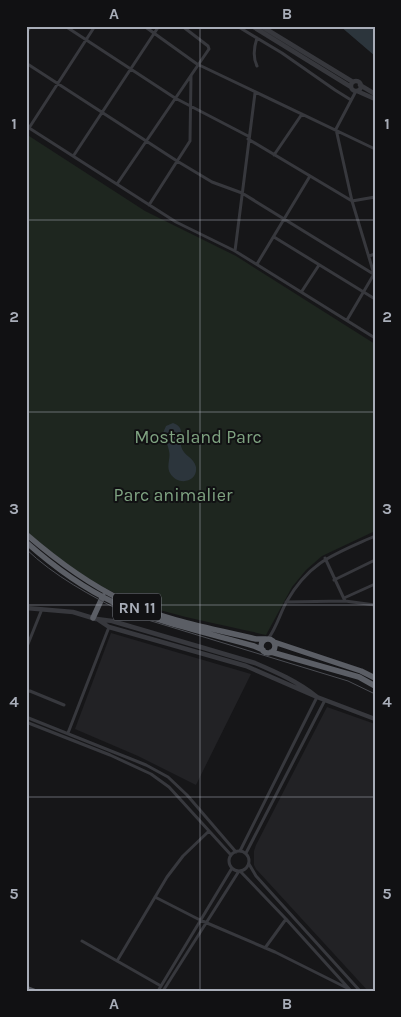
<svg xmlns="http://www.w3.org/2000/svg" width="401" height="1017" viewBox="0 0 401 1017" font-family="Karla,sans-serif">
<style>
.built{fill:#222225}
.green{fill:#1e261f}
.water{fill:#2c353c}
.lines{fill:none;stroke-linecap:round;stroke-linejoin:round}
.minor{stroke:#37383d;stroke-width:3}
.tertiary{stroke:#37383d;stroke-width:4.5}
.primary{stroke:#53555c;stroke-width:5}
.trunk{stroke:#5b5e65;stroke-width:5.5}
.tram{stroke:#4a4c52;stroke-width:1}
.grid{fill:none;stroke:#a8adb8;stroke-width:1;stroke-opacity:0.55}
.labels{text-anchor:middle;stroke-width:4;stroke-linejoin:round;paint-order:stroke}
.shield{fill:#111113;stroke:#7b7e86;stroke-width:1}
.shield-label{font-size:16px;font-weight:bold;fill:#a8adb8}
.park-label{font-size:18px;fill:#7fa381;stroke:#111113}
.neatline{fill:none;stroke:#a8adb8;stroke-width:2}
.grid-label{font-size:16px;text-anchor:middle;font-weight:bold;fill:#a8adb8}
</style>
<rect width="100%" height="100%" fill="#161618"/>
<path class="built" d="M111,633L251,674L196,785L138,756L75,729Z
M327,707L375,724V991H368L256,869L254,865V851L256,845Z"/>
<path class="green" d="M26,134L145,211L236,256L375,344V531L322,556L306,570L292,587L266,635C225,625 183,618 143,605C100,590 60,561 26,531Z"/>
<path class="water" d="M340,26H375V56Z
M173,423C186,428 179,436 181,446C183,456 194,457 196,467C198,483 177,486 170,473C166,466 171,458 169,451C168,444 164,439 163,433L166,426Z"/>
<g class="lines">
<path class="minor" d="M65,26L175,98L248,136
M144,26L197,64L375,149
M237,26L282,53L335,90L351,100
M26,33L31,26
M257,38C254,47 253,58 257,66
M26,63L177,161L212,182L242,193L375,275
M26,126L176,222L235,251L375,338
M29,128L95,26
M248,139L352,201L375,197
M74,155L159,26
M274,155L302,114
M117,184L209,49L208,46L182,26
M149,205L190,141L191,76
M274,237L375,299
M235,251L255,93
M369,256L375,254
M257,264L310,176
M302,291L319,265
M347,320L374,274L352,201L336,129L356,91
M325,558L345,601
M334,580L375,560
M344,598L375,584
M286,602L345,601L375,605
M268,639C277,627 280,613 287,601C310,561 335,554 375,536
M26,649L42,609
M26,692L30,691L64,705
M26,717L146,765L168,777L187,795L236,852
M26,722L110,755L151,774L169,787L231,855
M68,733L109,627
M240,851L317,697
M229 861a10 10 0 1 1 20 0a10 10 0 1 1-20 0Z
M246,853L325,700
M249,864L256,876L360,991
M240,871L286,919L351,991
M155,897L200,920L275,952L349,989
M82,941L161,986
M265,948L286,919
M117,961L167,877L183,856L209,831
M158,991L232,868
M163,991L239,871"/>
<path class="tertiary" d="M252,26L351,87
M261,26L353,82
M351 86a5 5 0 1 1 10 0a5 5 0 1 1-10 0Z
M360,85L375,94
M357,91L375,99
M26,608L73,612L96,619
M97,619L112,621L255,663C276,672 299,682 317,697L246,666L109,627Z
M317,697L375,719"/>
<path class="primary" d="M26,988L34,991"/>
<path class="trunk" d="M26,534C56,560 88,584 124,601C163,620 214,629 256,639H266
M26,542C53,566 83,588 115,603C159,623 208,633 254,646L263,650
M93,618L103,596
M261 646a7 7 0 1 1 14 0a7 7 0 1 1-14 0Z
M274,642L361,671L375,678
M271,652L359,677L375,686"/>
<path class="tram" d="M26,549C54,576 91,596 125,613L348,681L375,694"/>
</g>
<path class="grid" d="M200,26V991M26,220H375M26,412H375M26,605H375M26,797H375"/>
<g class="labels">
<rect class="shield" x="113" y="593.5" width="48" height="27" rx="4"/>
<g class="shield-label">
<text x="137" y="613">RN 11</text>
</g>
<g class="park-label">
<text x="198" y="443">Mostaland Parc</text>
<text x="173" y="501">Parc animalier</text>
</g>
</g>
<rect width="401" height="1017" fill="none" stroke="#111113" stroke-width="55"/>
<rect x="28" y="28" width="346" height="962" class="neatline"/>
<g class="grid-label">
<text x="114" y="19">A</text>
<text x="287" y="19">B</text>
<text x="14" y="129">1</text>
<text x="387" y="129">1</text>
<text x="14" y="322">2</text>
<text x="387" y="322">2</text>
<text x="14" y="514">3</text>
<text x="387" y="514">3</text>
<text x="14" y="707">4</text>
<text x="387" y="707">4</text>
<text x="14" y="899">5</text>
<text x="387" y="899">5</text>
<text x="114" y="1009">A</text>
<text x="287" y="1009">B</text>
</g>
</svg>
